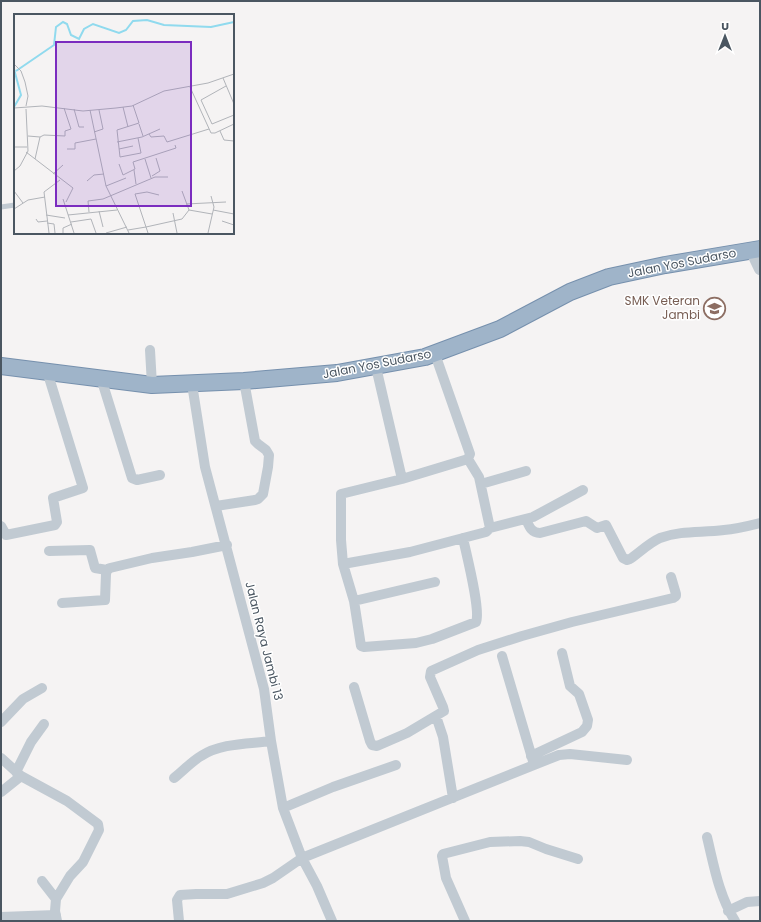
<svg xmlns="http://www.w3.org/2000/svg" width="761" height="922" viewBox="0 0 761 922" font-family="Poppins,sans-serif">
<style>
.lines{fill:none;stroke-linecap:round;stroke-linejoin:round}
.trunk-casing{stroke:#7690ad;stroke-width:18}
.service{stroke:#c1cad2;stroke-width:5}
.minor{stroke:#c1cad2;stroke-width:10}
.tertiary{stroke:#c1cad2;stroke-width:12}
.trunk{stroke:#9fb4c9;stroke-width:16}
.labels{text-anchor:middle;stroke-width:3;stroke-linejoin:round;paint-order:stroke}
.street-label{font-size:12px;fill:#4a5661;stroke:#fff}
.education-label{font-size:12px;fill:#785e54;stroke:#fff;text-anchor:end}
.inset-river{fill:none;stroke:#90daee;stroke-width:2}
.inset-road{fill:none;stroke:#b1b4b9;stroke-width:1}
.view{fill:#7b2cbf;fill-opacity:0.15;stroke:#7b2cbf;stroke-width:2}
.inset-edge{fill:none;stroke:#4a5661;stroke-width:2}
</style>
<rect width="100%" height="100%" fill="#f5f3f3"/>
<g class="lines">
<defs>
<path id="trunk" d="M1,366L152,385L244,381L337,373L425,357L500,329L570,292L609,277L665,265L760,249"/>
</defs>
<use href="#trunk" class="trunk-casing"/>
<path class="service" d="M1,207L15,205"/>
<path class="minor" d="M150,350L152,385
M435,354L470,454L468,459L402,479L341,494V540L343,564L354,601L361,646L364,647L416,643L432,639L476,622C481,610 466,553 463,538
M376,367L402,479
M101,378L132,478L137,480L160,475
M192,384L205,467L264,689L271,741L283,808L302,858L317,886L332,921
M468,459L479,477L490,528
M481,484L526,471
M216,506L255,500L258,499L263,494L268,467L269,455L266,450L258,444L255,441L244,381
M526,519C529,526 531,533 540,533L586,521L597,528L606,525L623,558L627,560L630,559C640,552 649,543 660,538C682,530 701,533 724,530C736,529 748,526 760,523
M1,526L6,535L55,525L57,522L53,498L83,488L47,371
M49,551L90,550L95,568L107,570
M343,564L410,552L486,532L490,528L533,517L583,490
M354,601L435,582
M62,603L105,600L106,574L107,570L110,568L152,558L192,552L227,545
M502,656L533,761
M354,687L370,741L372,745L377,746L407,733L444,711L443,707L430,677L431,671L478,650L522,636L572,622L673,598L676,596V594L671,577
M436,716L443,737L453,798
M1,722L23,699L42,688
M531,756L582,732L587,726L588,720L579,694L570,686L562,653
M1,758L21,776L67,801L98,824L99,830L83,862L70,876L56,899L55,911L57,921
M16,772L31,742L44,724
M174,778C183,771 191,762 201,756C221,743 248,744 271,741
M1,792L21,776
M283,808L333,787L396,765
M707,837C714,866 719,896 735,921
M42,881L56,899
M728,911L747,902L760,901
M1,917L56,915
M179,921L177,900L180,895L196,894H227L263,883L273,878L302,858L559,755L570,754L627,760
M465,921L446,878L442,856L443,854L490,842L520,841L529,842L546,849L578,859"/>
<path class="tertiary" d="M751,250L760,269"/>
<use href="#trunk" class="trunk"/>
</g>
<defs>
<symbol id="school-ring" viewBox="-11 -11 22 22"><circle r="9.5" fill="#fff" stroke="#8d6e63" stroke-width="1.5"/><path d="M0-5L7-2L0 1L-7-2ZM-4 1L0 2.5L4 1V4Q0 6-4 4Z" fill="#8d6e63"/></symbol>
</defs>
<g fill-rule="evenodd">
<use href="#school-ring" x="702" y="296" width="25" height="25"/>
</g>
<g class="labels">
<g class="street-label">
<text transform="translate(682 263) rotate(-11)" y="4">Jalan Yos Sudarso</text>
<text transform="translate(377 364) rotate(-11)" y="4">Jalan Yos Sudarso</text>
<text transform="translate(264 641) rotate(76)" y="4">Jalan Raya Jambi 13</text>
</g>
<g class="education-label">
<text x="700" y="305">SMK Veteran<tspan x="700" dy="14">Jambi</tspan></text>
</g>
</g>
<g transform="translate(14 14)">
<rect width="220" height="220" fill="#f5f3f3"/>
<path class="inset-river" d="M0,55L7,81L0,93M2,57L40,31L42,13L49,8L53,10L57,21L65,25L70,15L79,10L105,19L112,16L119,7L133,6L150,11L197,13L220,8"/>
<path class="inset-road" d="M0,50L7,57L11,68L14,82L12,92M209,64L220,90M212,72L187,86L198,110L220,101M176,73L197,119H201L220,110M119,91L125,109L103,116L106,143L127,139L124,124M109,93L114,113M0,94L28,92L69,97L102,94L118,92L150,77L194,69L220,60M60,95L65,113H70M76,96L92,172L115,219M125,110L129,122M206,117L210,126L220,127M80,118L89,115L85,96M135,120L137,123L150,122L153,128L195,115M14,122L26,123M103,128L128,123L146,115M0,133H13M53,135H61V129L82,125M105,135L119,132M12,138L59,174L52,188M21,145L26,123L30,121L51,122V117L57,115L50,94M131,145L137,164M105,150L109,161L121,155L119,148L162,134L161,131M120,156L122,170M0,157L6,152L14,137L12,95M39,160L49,151M138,162L146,157L142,144M73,167L80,161L90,160M92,172L112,164M0,177L9,189M168,177L175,196M49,185L60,219M172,190L212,188M0,195L14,186L31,183M175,196L198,200M199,196L220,200M85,197L89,213M75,198L74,187L89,185L141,163H154M159,199L163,219M32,201L51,204M54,201L103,196M22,205L24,208L33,207M208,207L220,211M57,208L77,205L82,219M33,209L40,210L41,219M114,216L132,213L121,180L133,178L145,181M35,219L30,178L46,166M49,219V214L58,210M92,219L113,213M134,219L132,213L168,205L175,196M194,219L200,193L197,182"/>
<path class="view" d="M42,28H177V192H42Z"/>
<rect width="220" height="220" class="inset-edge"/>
</g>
<rect width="761" height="922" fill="none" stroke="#4a5661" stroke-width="4"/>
<g transform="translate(725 36)" stroke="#ffffff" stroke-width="3" paint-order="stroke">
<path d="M0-3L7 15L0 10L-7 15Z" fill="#4a5661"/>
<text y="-6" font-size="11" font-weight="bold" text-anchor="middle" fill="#4a5661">U</text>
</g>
</svg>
